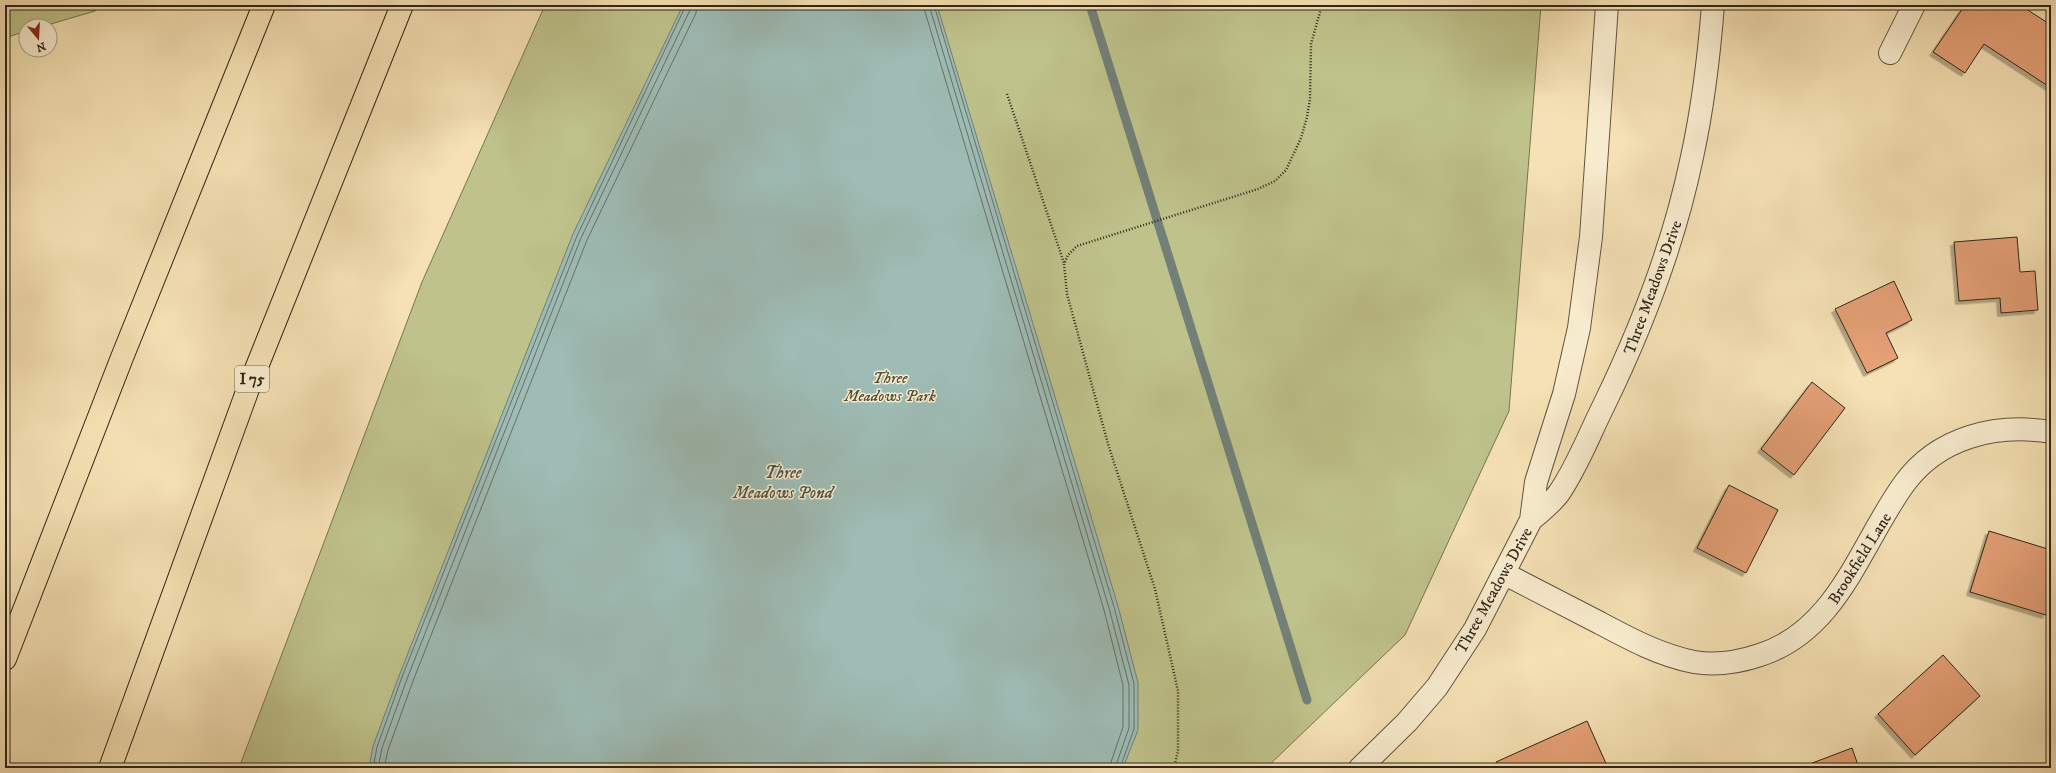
<svg xmlns="http://www.w3.org/2000/svg" width="2056" height="773" viewBox="0 0 2056 773" font-family="'IM FELL DW Pica',serif">
<style>
.green{fill:#bfc28b;stroke:#777452}
.water{fill:#9ebcb5;stroke:#728077}
.lines{fill:none;stroke-linecap:round;stroke-linejoin:round}
.shore{stroke:#667068;stroke-width:1}
.stream{stroke:#728077;stroke-width:9}
.building{fill:#e5a076;stroke:#2f251a;filter:url(#shadow)}
.minor-casing{stroke:#605440;stroke-width:24}
.motorway-casing{stroke:#2f251a;stroke-width:24}
.path{stroke:#2f251a;stroke-width:2.5;stroke-dasharray:1 2;stroke-linecap:butt}
.minor{stroke:#f8ecce;stroke-width:22}
.motorway{stroke:#f5e1b4;stroke-width:22}
.labels{text-anchor:middle;stroke-width:3;stroke-linejoin:round;paint-order:stroke}
.shield{fill:#f8ecce;stroke:#6b6150;stroke-width:1}
.shield-label{font-size:15px;font-weight:bold;fill:#2f251a}
.street-label{font-size:16px;fill:#2f251a;stroke:#f8ecce}
.park-label{font-size:16px;font-style:italic;fill:#534c36;stroke:#f8ecce}
.water-label{font-size:17px;font-style:italic;fill:#505248;stroke:#f8ecce}
</style>
<defs>
<filter id="shadow"><feDropShadow dx="-3.5" dy="3.5" stdDeviation="0" flood-color="#0004"/></filter>
</defs>
<rect width="100%" height="100%" fill="#f5e1b4"/>
<filter id="stains"><feTurbulence type="fractalNoise" baseFrequency=".005" numOctaves="4"/><feColorMatrix values="0 0 0 0 .2 0 0 0 0 .09 0 0 0 0 .02 0 0 0 .5 -.17"/></filter>
<radialGradient id="worn" r=".72"><stop offset=".6" stop-color="#630" stop-opacity="0"/><stop offset="1" stop-color="#630" stop-opacity=".3"/></radialGradient>
<path class="green" d="M5,5H97L95,11L44,26H26V31L5,38Z
M545,5H1541L1509,411L1405,635L1266,768H239L422,282Z"/>
<path class="water" d="M683,5H937L1118,606L1138,683V730L1123,768H369L373,746L399,676L573,234Z"/>
<g class="lines">
<path class="shore" d="M923,5L1104,610L1123,685V727L1109,768
M929,5L1109,608L1129,685V728L1115,768
M934,5L1114,607L1134,684V729L1120,768
M373,768L377,747L402,677L577,236L686,5
M378,768L382,748L407,679L581,238L690,10L691,5
M384,768L388,750L413,681L587,240L696,13L697,5"/>
<path class="stream" d="M1090,5L1307,700"/>
</g>
<path class="building" d="M1965,5H2020L2051,25V88L1984,44L1965,73L1933,52Z
M2017,237L2020,272L2035,271L2038,310L2001,313L2000,298L1959,301L1954,242Z
M1894,281L1912,320L1886,333L1898,358L1867,373L1835,309Z
M1812,382L1845,408L1794,475L1761,449Z
M1729,485L1778,510L1746,573L1697,548Z
M1989,531L2051,550V597L2046,615L1970,592Z
M1943,655L1980,696L1915,755L1878,714Z
M1587,721L1608,768H1499L1496,762Z
M1852,748L1859,768H1799Z"/>
<g class="lines">
<defs>
<path id="minor" d="M1890,53L1914,5
M1531,520C1540,512 1552,503 1559,493C1577,467 1589,435 1603,407C1642,327 1674,244 1692,157C1703,107 1709,56 1713,5
M1505,574C1536,590 1567,606 1598,622C1628,638 1659,655 1694,662C1716,666 1739,662 1760,655C1838,630 1860,545 1904,484C1938,437 1996,423 2051,432
M1360,768L1407,722L1437,687L1475,629L1531,520L1536,482L1564,394L1579,328L1591,237L1607,5"/>
<path id="motorway" d="M5,659L121,360L264,5
M110,768L248,389L402,5"/>
</defs>
<use href="#minor" class="minor-casing"/>
<use href="#motorway" class="motorway-casing"/>
<path class="path" d="M1007,94L1064,263
M1174,768L1178,751V691L1155,589L1108,444L1067,294L1064,264L1068,255L1077,246L1258,189L1275,181L1286,170L1301,138L1307,117L1310,99L1311,44L1322,5"/>
<use href="#minor" class="minor"/>
<use href="#motorway" class="motorway"/>
</g>
<g class="labels">
<rect class="shield" x="235" y="366" width="34" height="26" rx="3"/>
<g class="shield-label">
<text x="252" y="384">I 75</text>
</g>
<g class="street-label">
<text transform="translate(1652 287) rotate(-70)" y="6">Three Meadows Drive</text>
<text transform="translate(1859 558) rotate(-58)" y="6">Brookfield Lane</text>
<text transform="translate(1493 590) rotate(-61)" y="6">Three Meadows Drive</text>
</g>
<g class="park-label">
<text x="890" y="383">Three<tspan x="890" dy="18">Meadows Park</tspan></text>
</g>
<g class="water-label">
<text x="783" y="478">Three<tspan x="783" dy="20">Meadows Pond</tspan></text>
</g>
</g>
<rect width="2056" height="773" fill="none" stroke="#f5e1b4" stroke-width="20"/>
<rect x="6" y="6" width="2044" height="761" fill="none" stroke="#2f251a" stroke-width="2"/>
<rect x="10" y="10" width="2036" height="753" fill="none" stroke="#2f251a"/>
<g transform="translate(38 38) rotate(162)"><circle r="19" fill="#f8ecce" stroke="#a89c86"/>
<path d="M0-3L7 15L0 10L-7 15Z" fill="#8f2418"/>
<text y="-6" font-size="11" font-weight="bold" text-anchor="middle" fill="#2f251a">N</text>
</g>
<rect width="100%" height="100%" filter="url(#stains)"/>
<rect width="100%" height="100%" fill="url(#worn)"/>
</svg>
